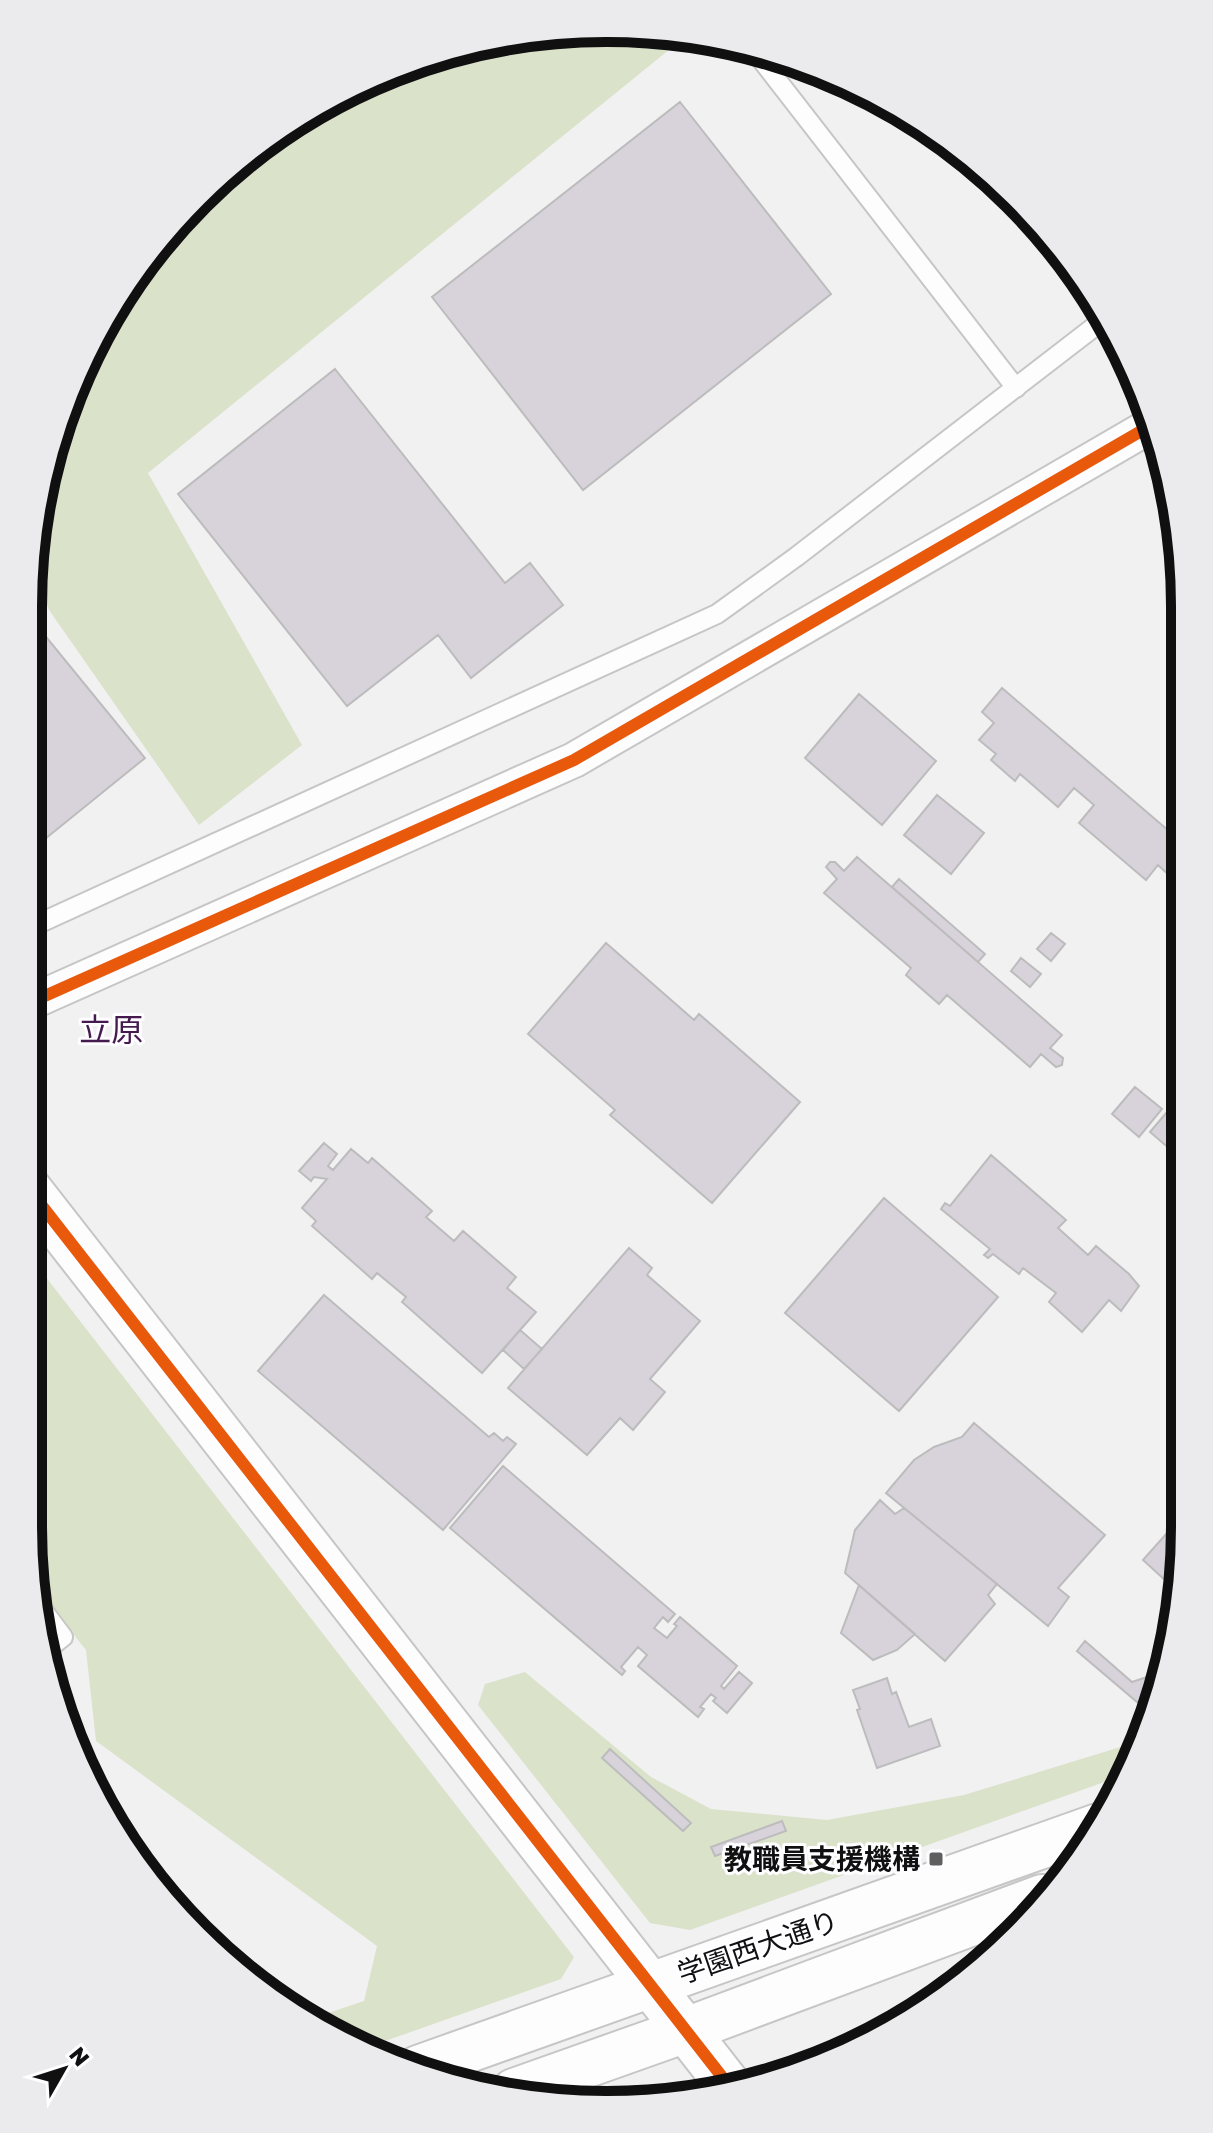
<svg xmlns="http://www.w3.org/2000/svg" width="1213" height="2133" viewBox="0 0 1213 2133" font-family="'Golos Text','Noto Sans JP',sans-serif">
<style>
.green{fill:#dae2ca}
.building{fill:#d8d3db;stroke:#bcbcbd;stroke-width:2}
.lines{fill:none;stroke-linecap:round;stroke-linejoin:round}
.service-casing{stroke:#c6c6c7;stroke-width:22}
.minor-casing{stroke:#c6c6c7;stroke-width:38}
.tertiary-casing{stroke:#c6c6c7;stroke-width:48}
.trunk-casing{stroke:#c6c6c7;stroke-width:48}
.service{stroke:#fdfdfd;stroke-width:18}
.minor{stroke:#fdfdfd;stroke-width:34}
.tertiary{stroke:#fdfdfd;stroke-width:44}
.trunk{stroke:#fdfdfd;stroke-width:44}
.cycleway-casing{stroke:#fefdff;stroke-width:17}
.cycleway{stroke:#e8590c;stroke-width:12}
.poi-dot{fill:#5f5f60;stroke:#fefdff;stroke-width:3}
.labels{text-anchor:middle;stroke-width:6;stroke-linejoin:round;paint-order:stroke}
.poi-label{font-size:28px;font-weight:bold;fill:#101011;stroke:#fefdff;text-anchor:end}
.street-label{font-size:28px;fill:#101011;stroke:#fefdff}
.quarter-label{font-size:32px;fill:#441a4f;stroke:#fefdff}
.rim{fill:none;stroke:#101011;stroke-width:10}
</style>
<rect width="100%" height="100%" fill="#f1f1f2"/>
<path class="green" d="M606,28L686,36L148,473L302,745L199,825L49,610L30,567L59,421L125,286L197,198L285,126L385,72L493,39Z
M28,1254L574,1957L561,1979L371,2046L310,2019L364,2001L377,1946L96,1741L86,1650L38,1590L28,1527Z
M525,1672L651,1777L711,1809L827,1820L964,1795L1140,1741L1124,1775L690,1930L650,1923L478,1705L485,1684Z"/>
<path class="building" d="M680,102L831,294L583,490L432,297Z
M335,369L505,583L530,563L563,605L471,678L438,635L347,706L178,494Z
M29,616L145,758L29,852Z
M1002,688L1183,843L1179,847L1184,852V863L1171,877L1158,865L1146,880L1079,823L1094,805L1074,788L1058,807L1020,774L1015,781L991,760L996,754L979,740L994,723L982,712Z
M859,694L936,761L882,825L805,758Z
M937,795L984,833L951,874L904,835Z
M857,857L1062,1035L1050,1048L1063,1058L1062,1065L1056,1067L1041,1054L1030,1067L947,995L939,1004L906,975L911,968L824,893L837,879L826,867L830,862H835L844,871Z
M899,879L985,954L978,962L892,887Z
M1051,933L1065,944L1051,961L1037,949Z
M606,943L694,1020L699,1014L800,1102L712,1203L610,1115L615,1110L528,1034Z
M1021,958L1041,974L1030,987L1011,971Z
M1135,1087L1162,1109L1139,1137L1112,1114Z
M1173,1105L1184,1114V1147L1177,1155L1150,1132Z
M324,1143L337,1154L328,1166L333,1170L351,1149L368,1163L372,1158L432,1211L426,1217L454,1241L463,1231L516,1277L507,1288L536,1312L482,1373L402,1302L406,1297L377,1273L372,1279L312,1226L316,1221L302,1208L327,1179L314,1177L311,1181L299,1171Z
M991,1155L1066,1220L1058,1228L1088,1255L1096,1246L1129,1274L1139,1286L1121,1311L1109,1300L1082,1332L1049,1302L1056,1293L1023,1268L1019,1274L993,1254L988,1258L984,1255L990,1249L941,1209L945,1203L950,1206Z
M884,1198L998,1297L899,1411L785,1313Z
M629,1248L652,1268L647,1275L700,1321L650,1379L665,1392L633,1430L620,1418L587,1455L508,1388Z
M324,1295L489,1437L494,1433L503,1441L507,1437L516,1444L443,1530L258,1371Z
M520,1330L542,1349L524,1369L503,1350Z
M974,1423L1105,1535L1058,1588L1069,1597L1048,1626L886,1493L914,1460L934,1447L962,1437Z
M503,1466L675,1614L668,1622L663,1617L654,1628L667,1638L677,1626L674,1624L680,1617L737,1666L721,1686L724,1689L739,1672L752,1683L727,1713L713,1701L716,1698L711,1694L700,1707L704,1709L698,1717L638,1666L647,1655L638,1647L621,1667L625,1671L622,1675L450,1528Z
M880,1500L895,1514L904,1508L997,1584L988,1595L995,1604L945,1661L845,1573L855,1530Z
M1184,1514V1565L1178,1592L1143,1560Z
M859,1585L915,1634L897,1650L873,1660L841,1633Z
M1085,1641L1132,1682L1162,1672L1158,1695L1137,1702L1077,1651Z
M887,1678L892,1694L896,1692L909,1727L931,1719L940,1746L877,1768L857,1710L860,1709L853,1690Z
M610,1749L691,1823L683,1831L602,1758Z
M782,1821L786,1831L715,1856L711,1847Z"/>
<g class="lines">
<defs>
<path id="service" d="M753,49L1016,388
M29,928L717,614L796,557L1107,317
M42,1609L63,1637L48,1649"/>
<path id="minor" d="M29,1003L574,760L1155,423"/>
<path id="tertiary" d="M28,1188L730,2087"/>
<path id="trunk" d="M418,2068L1098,1826
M514,2091L686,2030L1042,1897"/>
</defs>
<use href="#service" class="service-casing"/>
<use href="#minor" class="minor-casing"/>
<use href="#tertiary" class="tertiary-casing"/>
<use href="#trunk" class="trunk-casing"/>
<use href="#service" class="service"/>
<use href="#minor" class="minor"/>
<use href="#tertiary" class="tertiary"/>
<use href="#trunk" class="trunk"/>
<defs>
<path id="cycleway" d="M29,1003L574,760L1155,423
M28,1188L730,2087"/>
</defs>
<use href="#cycleway" class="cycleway-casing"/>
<use href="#cycleway" class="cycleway"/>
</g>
<rect class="poi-dot" x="928" y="1851" width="16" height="16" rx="4"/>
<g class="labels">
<g class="poi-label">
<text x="920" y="1869">教職員支援機構</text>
</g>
<g class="street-label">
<text transform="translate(758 1947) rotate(-19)" y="10">学園西大通り</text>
</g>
<g class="quarter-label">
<text x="111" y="1041">立原</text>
</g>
</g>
<path d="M0 0H1213V2133H0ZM606 42H607A564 564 0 0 1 1171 606V1527A564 564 0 0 1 607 2091H606A564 564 0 0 1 42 1527V606A564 564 0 0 1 606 42Z" fill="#ebeaec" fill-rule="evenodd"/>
<path class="rim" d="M606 42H607A564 564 0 0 1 1171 606V1527A564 564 0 0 1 607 2091H606A564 564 0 0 1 42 1527V606A564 564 0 0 1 606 42Z"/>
<g transform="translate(64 2069) rotate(51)" stroke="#fefdff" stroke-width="6" paint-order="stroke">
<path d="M0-6L14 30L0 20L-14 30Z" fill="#101011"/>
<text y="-12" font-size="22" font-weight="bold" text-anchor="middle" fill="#101011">N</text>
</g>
</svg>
